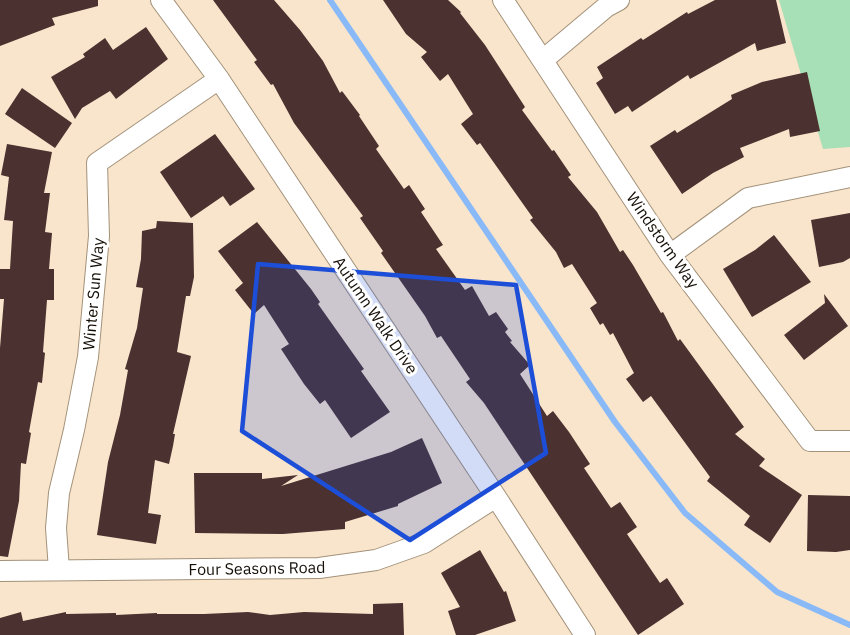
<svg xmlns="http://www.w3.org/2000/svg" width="850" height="635" viewBox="0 0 850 635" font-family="'IBM Plex Sans',sans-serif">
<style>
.green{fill:#a7e0b6}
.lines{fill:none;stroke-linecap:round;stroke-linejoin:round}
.stream{stroke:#89b9f7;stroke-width:6}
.building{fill:#4b312f}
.minor-casing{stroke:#a3927a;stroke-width:22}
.minor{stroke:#fff;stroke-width:20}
.marked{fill:#1d4ed8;fill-opacity:0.2;stroke:#1d4ed8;stroke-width:4.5;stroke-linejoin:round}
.labels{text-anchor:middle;stroke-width:6;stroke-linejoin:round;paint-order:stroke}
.street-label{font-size:16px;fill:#140e06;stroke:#fff}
</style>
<rect width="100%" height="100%" fill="#f8e5cc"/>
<path class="green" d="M779,0H850V147L823,149Z"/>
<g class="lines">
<path class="stream" d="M330,0L615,422L685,513L777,592L850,625"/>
</g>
<path class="building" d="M0,0H98V6L52,18L55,25L0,46Z
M213,0H274L300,30L323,61L340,93L342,91L360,115L359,116L379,146L376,149L404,189L409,185L425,209L421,212L443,245L436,249L465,290L472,286L489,316L496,312L508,329L505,332L512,341L510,342L530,365L520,374L547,416L553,411L569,432L590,464L584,468L611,508L620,502L637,527L627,534L660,583L667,578L684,604L638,635L484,403L466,382L470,379L441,336L437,338L425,316L381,253L383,251L360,218L363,216L294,123L273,84L271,85L254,62L257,60Z
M383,0H448L461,12L460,13L485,45L525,107L522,110L552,151L554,150L571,175L568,177L597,212L620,252L623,250L633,265L661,313L663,312L678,341L680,339L744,427L735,434L765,459L759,466L802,495L770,543L744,525L750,516L707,481L710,477L651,396L643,402L626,379L634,373L613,333L610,335L603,323L600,325L590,308L597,303L572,264L564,268L556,252L530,220L533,218L504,177L480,143L477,145L461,124L473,114L448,74L440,81L421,57L427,52L406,34Z
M715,0H776L786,43L757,51L755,43L690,79L688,75L632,112L628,106L615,114L596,83L603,78L597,67L641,38L643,40L687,12L688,14Z
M146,27L168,59L116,99L110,91L82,108L75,119L51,77L85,57L83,54L105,38L113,50Z
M807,72L820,131L790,137L789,129L740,148L744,157L713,173L682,194L650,146L675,130L677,133L732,99L731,95L762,82Z
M22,88L72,123L55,148L5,114Z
M215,134L255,189L230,206L223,196L191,218L160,172Z
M7,144L52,152L44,193H50L45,232L52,233L49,269H54V300H47L43,352L45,353L42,383L38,382L29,432L31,433L26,464L21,463L19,501L8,557L0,556V348L4,299H0V269H10L13,221L4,220L9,177L1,175Z
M850,213V258L843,262L819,267L811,220Z
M157,221L193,223L194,277L190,296H186L177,352L191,356L173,434H175L173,446L169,464L155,460L148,513L161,515L156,544L97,535L108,462L120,415L128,370L125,369L137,328L143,288L136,287L141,259L142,231L156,228Z
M257,222L311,289L320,302L318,304L364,369L361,371L390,412L351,438L325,400L320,404L304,384L281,349L289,344L264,305L254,314L235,290L243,283L218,251Z
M774,235L811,282L752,317L723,269L755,250Z
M824,294L848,326L804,360L784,335L825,303Z
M422,438L442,483L398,504V506L345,522V529L283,534L195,533L194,473H262V479L298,475L281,486L391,452Z
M808,495L850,496V550L836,552L807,551Z
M480,550L504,592L506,591L516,621L475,635H456L448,611L460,607L441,573Z
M403,603L404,635H0V618L21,612L23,621L66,612V614L116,613V615L157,613V614H204L248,612L270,615L304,612L373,614V604Z"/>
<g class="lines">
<defs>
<path id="minor" d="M161,0L219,79L496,497L585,635
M503,0L670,255L810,441H850
M543,60L606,7L619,0
M670,255L748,198L850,177
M59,570L56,528L59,493L74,430L88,357L99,236L97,163L219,79
M0,571L319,568L376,560L424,543L496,497"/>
</defs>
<use href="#minor" class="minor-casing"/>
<use href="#minor" class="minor"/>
</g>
<path class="marked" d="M258,264L516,285L546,453L410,540L242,431Z"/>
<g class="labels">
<g class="street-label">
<text transform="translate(663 240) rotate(55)" y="6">Windstorm Way</text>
<text transform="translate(93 294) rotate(-85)" y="6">Winter Sun Way</text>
<text transform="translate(376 315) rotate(56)" y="6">Autumn Walk Drive</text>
<text transform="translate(257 568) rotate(-1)" y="6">Four Seasons Road</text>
</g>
</g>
</svg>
